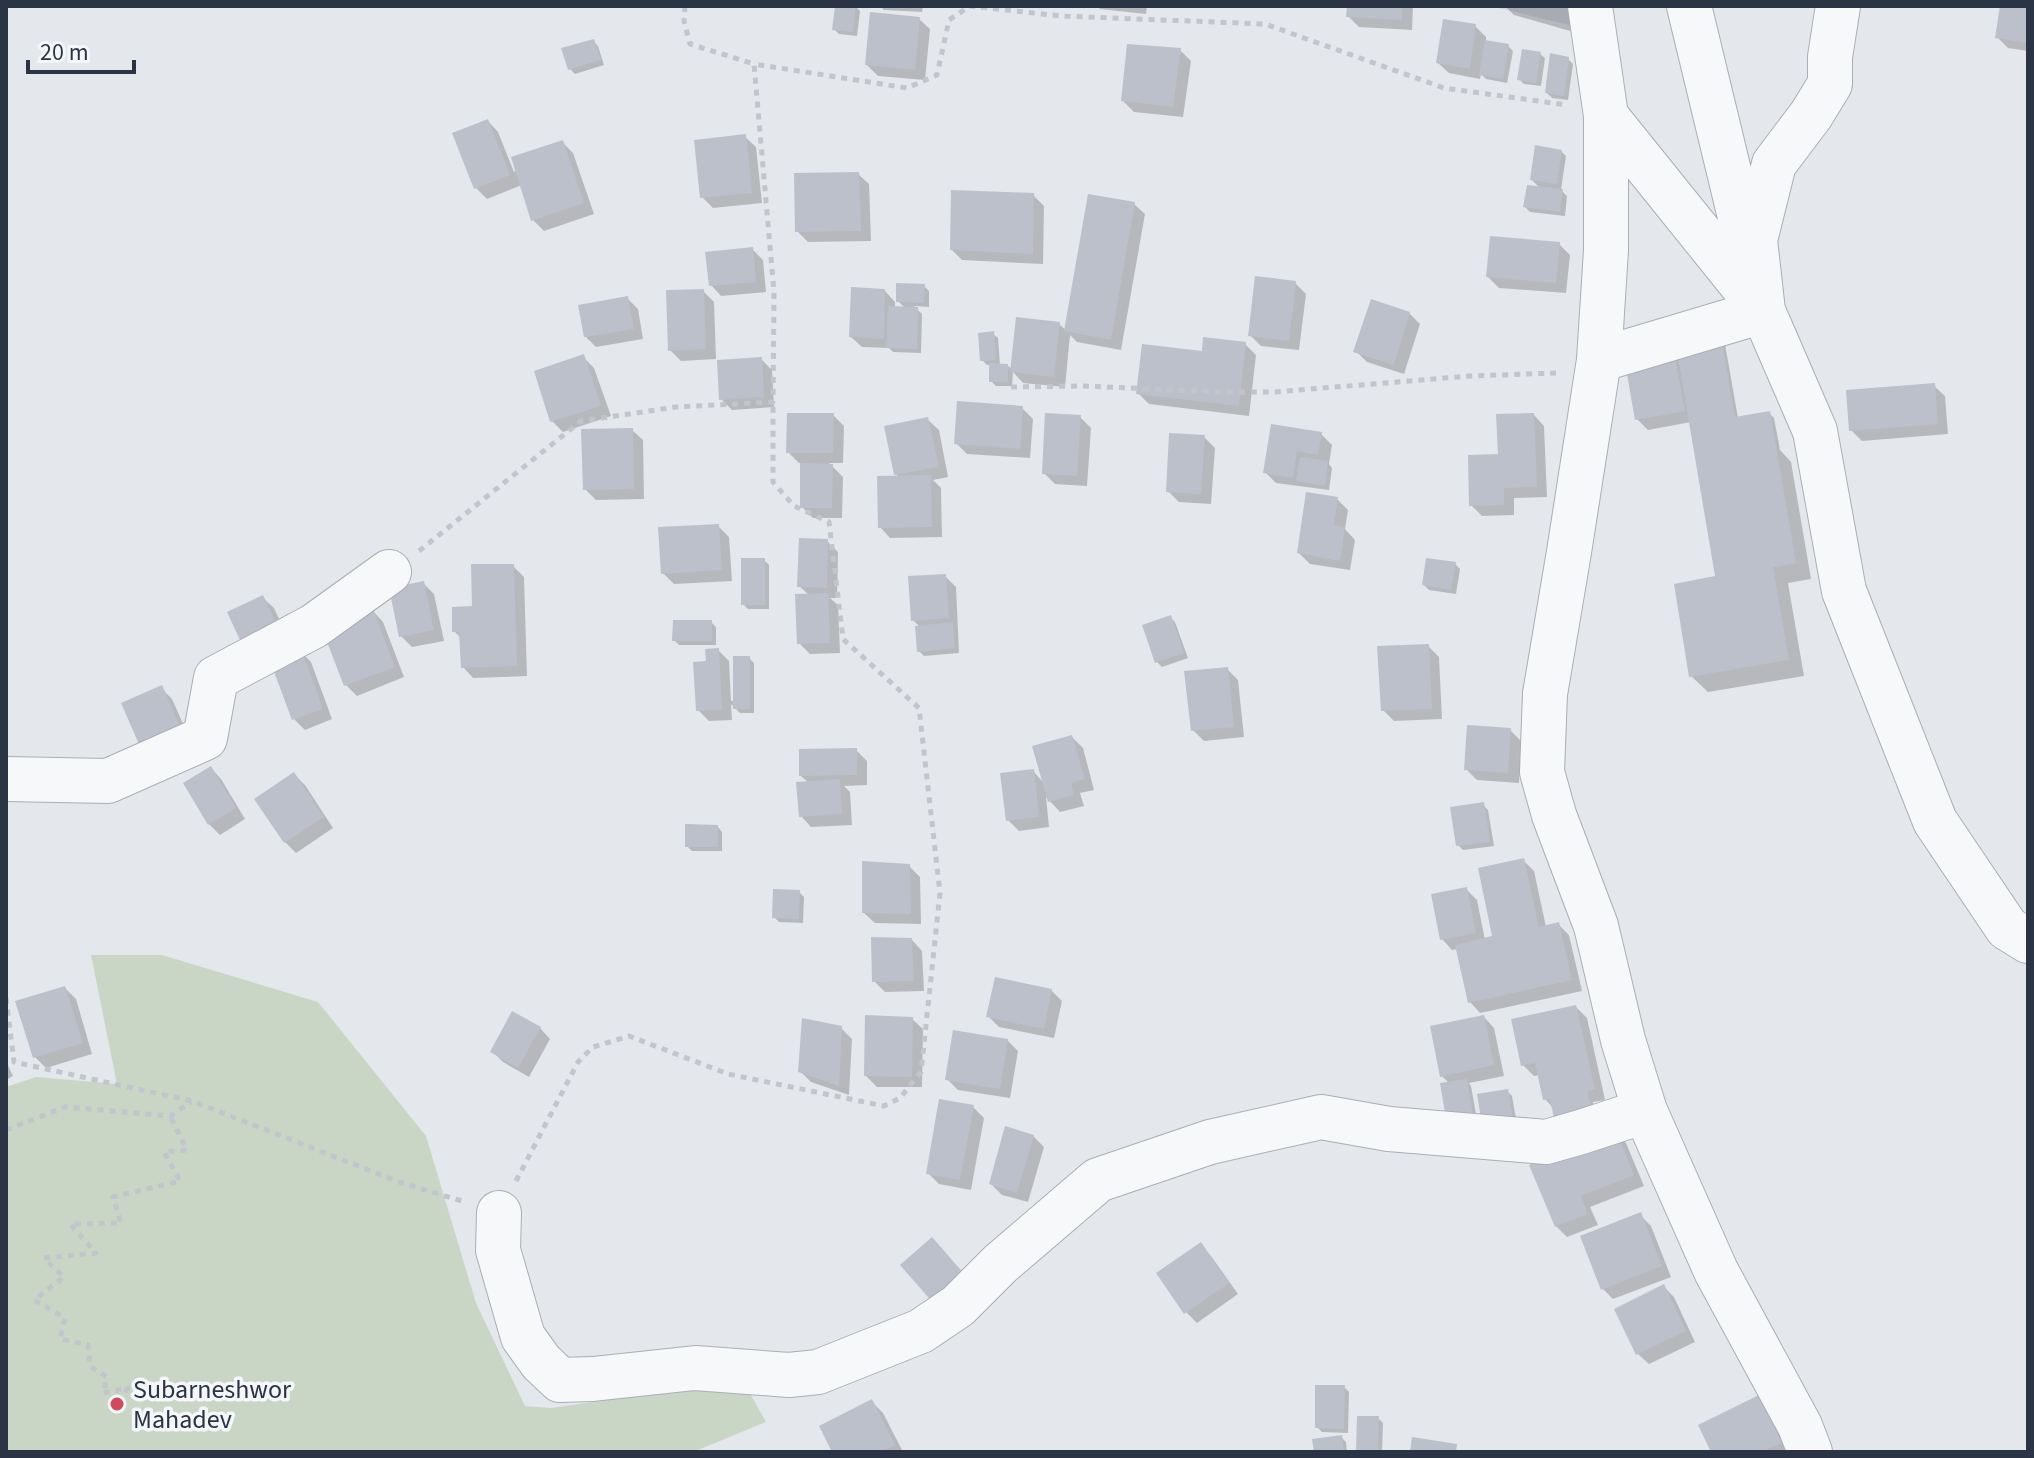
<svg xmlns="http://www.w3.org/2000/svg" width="2034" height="1458" viewBox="0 0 2034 1458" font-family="'Source Sans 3',sans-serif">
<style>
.built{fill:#d2d6de}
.green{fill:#c9d6c5}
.shadow{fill:#0003}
.building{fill:#bbc0ca}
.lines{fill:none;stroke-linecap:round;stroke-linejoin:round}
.minor-casing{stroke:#a9aeb7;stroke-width:46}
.path{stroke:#c2c5cb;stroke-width:5;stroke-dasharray:6 6;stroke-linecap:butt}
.minor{stroke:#f7f8fa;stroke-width:44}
.poi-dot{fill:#d1495b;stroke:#f4f6f9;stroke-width:3}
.labels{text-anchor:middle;stroke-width:7;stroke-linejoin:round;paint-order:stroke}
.poi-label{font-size:26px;fill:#2b3445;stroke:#f4f6f9;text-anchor:start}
</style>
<rect width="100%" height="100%" fill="#e4e7ec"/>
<path class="built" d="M1490,6H1588L1590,30Z"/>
<path class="green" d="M91,955H162L318,1002L426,1136L476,1303L525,1406L551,1408L743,1381L766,1422L693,1452H6V1087L36,1077L117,1084Z"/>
<path class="shadow" d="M837,6H855L860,11L857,36L839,34L834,29Z
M880,6H923L922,12L884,10Z
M1097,6H1147L1146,14L1100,9Z
M1349,6H1413L1412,30L1359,27L1348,16Z
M1505,6H1572L1570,31L1514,15Z
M2002,6H2028V51L2008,48L1997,37Z
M919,19L930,29L925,80L878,76L867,65Z
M1475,26L1486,37V42L1508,46L1513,51L1507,83L1486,79L1481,74L1480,79L1449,73L1438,63Z
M593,41L598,46L604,65L575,74L570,69Z
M1180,50L1191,61L1183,117L1134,112L1123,101Z
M1540,54L1545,58L1541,86L1524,84L1519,79Z
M1568,59L1573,64L1568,100L1552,98L1547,93Z
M488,121L498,132L514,172L562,142L573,153L594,214L544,231L533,220L522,185L487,199L476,188L455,134Z
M745,137L756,147L762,203L713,208L702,197Z
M1561,151L1566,156L1561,190L1567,196L1565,216L1530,212L1525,207L1541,189L1532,180Z
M858,174L869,184L871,241L808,242L797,231Z
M1033,195L1044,206L1043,264L962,260L952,250Z
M1134,204L1145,214L1121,350L1077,342L1070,335L1065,387L1023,383L1013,372L1012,386H996L991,381V365H987L982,360L993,334L998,338L1000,365L1008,366L1013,370L1059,324L1066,330Z
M1559,244L1570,255L1566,293L1499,288L1488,277Z
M752,249L763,260L766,292L721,296L711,285Z
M1295,283L1306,294L1299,350L1261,346L1250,335Z
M924,286L929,291V307L914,306L922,314L921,353L893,352L889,348L862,347L851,337L885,291L895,302V308L906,309L898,301Z
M703,291L714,302L716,359L681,361L670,350Z
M627,298L638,309L643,339L596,347L585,336Z
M1409,313L1420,324L1404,374L1367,362L1356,351Z
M1245,344L1256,355L1249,416L1149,404L1138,393L1203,353Z
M1725,344L1738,418L1769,413L1774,418L1780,450L1791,462L1811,579L1788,583L1804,676L1708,692L1691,676L1717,578L1691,422L1648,430L1637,419L1626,358Z
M583,357L594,368L611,416L563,432L552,421Z
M761,359L772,370L774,407L732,410L721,399Z
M1934,386L1945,396L1948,434L1862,441L1851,430Z
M1022,408L1033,419L1030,458L967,454L956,443Z
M833,415L844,426L843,463H829L843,477L842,518H813L802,507V463H799L788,452Z
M1534,415L1544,426L1547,497L1514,498V515L1482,516L1471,505L1500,456Z
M1080,417L1091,428L1087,486L1055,484L1044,473Z
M928,420L939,430L948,477L933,480L941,488L942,537L890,538L880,527L899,477L896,474Z
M632,430L643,440L644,499L596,500L585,489Z
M1321,434L1332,445L1329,464L1332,468L1329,490L1276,483L1265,472Z
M1204,437L1215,448L1211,504L1179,502L1168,491Z
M1337,499L1348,510L1345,529L1355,540L1350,570L1310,564L1299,553Z
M718,526L729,537L732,581L674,584L663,573Z
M827,541L838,552L837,598H830L838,605L840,653L810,654L799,643L809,595L799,586Z
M764,560L769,565V609H748L743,604Z
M1455,564L1460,569L1456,594L1429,590L1424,585Z
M513,566L524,577L527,676L473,678L463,667L462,639L454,631Z
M945,576L956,587L959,653L924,656L919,651L921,628L913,620Z
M423,583L434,594L444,641L412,647L401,636Z
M263,598L274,608L291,645L247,649Z
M373,611L383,622L404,677L357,696L346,685Z
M1170,617L1175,622L1188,658L1162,667L1157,662L1144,626Z
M711,622L716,627V645H679L674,640Z
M1428,646L1439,657L1442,719L1394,721L1383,710Z
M718,650L729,661L731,701H735L749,658L754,663V713H740L731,704L732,720L709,721L698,710L708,663Z
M300,651L311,662L332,719L305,730L294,719L272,662Z
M1227,669L1238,680L1244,737L1204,741L1193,730Z
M161,688L172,699L192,744L155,761Z
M1510,730L1521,741L1519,783L1477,780L1466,769Z
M1072,737L1083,748L1094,790L1080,793L1084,806L1060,812L1046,797L1049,827L1019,831L1008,820L1033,771L1044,783Z
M856,750L867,761V785L844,786L850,792L852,825L811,827L801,816L809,783L801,776Z
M211,768L221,779L245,819L220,835L209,824Z
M294,774L305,785L333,828L296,853L285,842Z
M1483,805L1488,810L1494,846L1463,850L1458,845Z
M718,827L722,832V851H692L687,846Z
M1523,860L1534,871L1546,927L1559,925L1569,935L1582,991L1480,1013L1470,1002L1458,949L1452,950L1442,939L1466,889L1477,900L1485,940L1495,938Z
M909,866L920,877L921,924L875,923L864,913Z
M799,892L804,897L803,923L779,922L774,917Z
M912,940L922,951L924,991L885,992L874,981Z
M65,988L76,999L92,1054L46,1068L35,1057Z
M1051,990L1062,1001L1054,1038L999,1027L988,1016Z
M1576,1007L1587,1018L1605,1100L1593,1102L1597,1124L1554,1109L1545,1099L1539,1075L1534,1076L1523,1065Z
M1484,1017L1494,1028L1504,1076L1469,1083L1471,1086L1479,1131L1449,1083L1442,1076Z
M912,1019L923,1029L922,1087H877L866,1076Z
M540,1028L550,1039L529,1077L503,1062L492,1051Z
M841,1028L852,1039L849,1095L811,1082L800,1071Z
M1007,1040L1018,1051L1010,1098L958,1090L947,1079Z
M6,1061L13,1076L6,1080Z
M1507,1091L1512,1096L1518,1130H1485Z
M973,1107L984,1118L971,1190L939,1184L928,1173Z
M1615,1132L1626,1143L1644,1186L1590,1207L1598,1225L1567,1237L1556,1226Z
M1033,1136L1044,1147L1028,1202L1002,1195L991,1184Z
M1640,1215L1651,1226L1671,1277L1613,1299L1603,1289Z
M1200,1245L1211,1256L1238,1294L1197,1323L1186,1312Z
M1663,1286L1674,1297L1695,1342L1649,1364L1638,1354Z
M1344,1387L1349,1392L1348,1433L1322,1432L1317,1427Z
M1759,1397L1769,1408L1791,1452H1713Z
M872,1402L883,1413L903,1452H834Z
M1378,1418L1383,1423L1382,1452H1358Z
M1341,1437L1346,1442L1347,1452H1316Z"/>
<path class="building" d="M835,6H856L853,32L832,30Z
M1347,6H1402V20L1346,17Z
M2000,6H2028V43L1995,38Z
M870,12L920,17L915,70L865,65Z
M1443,19L1476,24L1470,69L1436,63Z
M594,39L601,60L568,70L561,48Z
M1485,40L1509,44L1503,79L1479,75Z
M1127,44L1181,48L1173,107L1121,101Z
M1522,49L1541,52L1536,83L1517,80Z
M1550,53L1569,57L1564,96L1545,93Z
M488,119L510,175L474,189L452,133Z
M746,134L752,193L700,198L694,140Z
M563,140L584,203L531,221L511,157Z
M1535,145L1562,150L1557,184L1530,180Z
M859,172L861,231L795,232L794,173Z
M1527,185L1563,189L1560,212L1523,207Z
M951,190L1034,193L1033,254L950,250Z
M1088,194L1135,202L1111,340L1064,331Z
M1490,236L1560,242L1556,283L1486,277Z
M753,247L756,282L709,286L705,252Z
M1255,276L1296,281L1289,341L1248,336Z
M896,283L925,284L924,303L896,302Z
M851,287L885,289L884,339L849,337Z
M704,289L706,349L668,351L666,290Z
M628,296L634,329L584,337L578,305Z
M1371,299L1410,312L1394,365L1353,352Z
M888,306L918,307L917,349L886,348Z
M1016,317L1060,322L1054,377L1010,372Z
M994,331L996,360L980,361L978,333Z
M1203,337L1246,342L1239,406L1136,394L1142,344L1202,351Z
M1721,337L1735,417L1770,411L1796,563L1773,567L1789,660L1689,677L1674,584L1715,576L1676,345Z
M1673,348L1685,411L1635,420L1624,357Z
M584,354L601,406L550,422L534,371Z
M762,357L764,397L719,400L717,360Z
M989,363L1008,364V382H989Z
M1935,383L1938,424L1849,431L1846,390Z
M957,401L1023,406L1020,449L954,444Z
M787,413H834L833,453H786Z
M1045,413L1081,415L1077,476L1042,474Z
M1534,413L1537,487L1504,488V505L1469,506L1468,455L1498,454L1496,414Z
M928,417L939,467L894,475L884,426Z
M1271,424L1322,432L1318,455L1297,451L1293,478L1263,473Z
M633,428L634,489L583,490L581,429Z
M1169,433L1205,435L1201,494L1166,492Z
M1300,457L1328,461L1325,486L1296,481Z
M800,463L833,464L832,508H800Z
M931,475L932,527L878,528L877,476Z
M1306,492L1338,497L1334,525L1345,527L1340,561L1297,553Z
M719,524L722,570L661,574L658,527Z
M799,538L828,539L827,588L797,587Z
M741,558H765V605H741Z
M1426,558L1456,562L1451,590L1422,585Z
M471,564H514L517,666L461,668L459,632H452V607L472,606Z
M946,574L949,618L911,621L908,576Z
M424,581L434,630L399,637L389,588Z
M828,593L830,643L797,644L795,594Z
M263,595L281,633L245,651L227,612Z
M373,609L395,667L344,686L322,629Z
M1171,615L1184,653L1155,663L1142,625Z
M673,620H712V641H672Z
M953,622L955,648L917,652L915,626Z
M1429,644L1432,709L1381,711L1377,646Z
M719,648L722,710L696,711L693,662L706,661L705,649Z
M301,649L323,709L292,720L270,661Z
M733,656H750V709H733Z
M1228,667L1234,727L1191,731L1184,671Z
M162,685L183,733L142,751L121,703Z
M1467,725L1511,728L1508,773L1464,770Z
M1072,735L1085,779L1071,783L1074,795L1048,802L1032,746Z
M857,748V775L799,776V749Z
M211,766L236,808L208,825L183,783Z
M1034,769L1039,817L1006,821L1000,773Z
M294,772L324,817L284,843L254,799Z
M840,779L842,814L799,817L796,782Z
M1484,802L1490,842L1456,846L1450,807Z
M685,824L718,825V847H685Z
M1524,858L1539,927L1559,922L1572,980L1468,1003L1455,945L1492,936L1478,868Z
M862,861L910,864L911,914L862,913Z
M1467,887L1476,933L1440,940L1431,894Z
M773,889L800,890L799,919L772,918Z
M871,937L912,938L914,981L872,982Z
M995,977L1052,989L1044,1029L986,1017Z
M65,986L83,1043L33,1058L15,1001Z
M1576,1005L1595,1089L1587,1091L1594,1119L1556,1128L1550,1099L1543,1100L1535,1063L1521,1066L1511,1019Z
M512,1011L541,1027L518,1068L490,1052Z
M865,1015L913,1017L912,1077L864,1076Z
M1484,1015L1494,1065L1440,1077L1430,1026Z
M802,1018L842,1026L839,1086L798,1072Z
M953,1030L1008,1039L1000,1089L945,1080Z
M1467,1079L1475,1127L1448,1131L1440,1083Z
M1508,1089L1514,1125L1483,1131L1477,1094Z
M939,1099L974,1105L960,1180L926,1174Z
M1005,1126L1034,1135L1017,1193L989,1184Z
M1616,1130L1634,1175L1581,1196L1588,1214L1555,1227L1529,1165Z
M1641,1212L1662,1266L1601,1290L1580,1236Z
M932,1237L966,1276L935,1305L900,1265Z
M1201,1242L1229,1283L1184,1314L1156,1273Z
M1664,1284L1686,1331L1636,1355L1614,1309Z
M1315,1385H1345L1344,1429L1315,1428Z
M1759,1395L1782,1443L1768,1449L1769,1452H1711L1698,1425Z
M872,1399L895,1445L881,1452H832L819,1426Z
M1357,1416H1379L1378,1452H1356Z
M1342,1435L1344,1452H1314L1312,1439Z
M1412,1437L1457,1444L1456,1452H1410Z"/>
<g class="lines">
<defs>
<path id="minor" d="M1590,6L1606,116V250L1599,360L1569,552L1545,694L1542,772L1554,815L1596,926L1623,1040L1645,1111L1716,1271L1800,1426L1810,1452
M1689,6L1748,250
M1606,116L1763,311L1815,431L1844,591L1935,821L2007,928L2028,941
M1763,311L1755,240L1774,164L1811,115L1830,84V57L1838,6
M1599,360L1763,311
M6,779L108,781L205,738L216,678L314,626L389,572
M499,1213L498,1250L523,1337L541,1362L560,1380L593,1379L695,1368L789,1375L818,1372L921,1331L958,1306L1000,1264L1098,1180L1210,1142L1321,1117L1389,1129L1546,1142L1581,1132L1645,1111"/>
</defs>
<use href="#minor" class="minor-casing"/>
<path class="path" d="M685,6L684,21L690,44L754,64
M1011,387L1084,386L1218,392H1275L1470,376L1556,373
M419,551L581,421L676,407L773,402L774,292L754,64L907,88L937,75L949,20L970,6L1061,16L1265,24L1444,88L1567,105
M6,998L14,1062L192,1101L399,1182L462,1201
M6,1130L65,1107L170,1116L191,1102
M516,1181L578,1062L593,1047L629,1036L728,1074L884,1106L900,1098L921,1072L940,893L919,708L843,639L829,522L794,506L773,482V402
M110,1411L128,1388L103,1393L107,1377L90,1366L88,1345L60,1339L65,1318L34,1300L64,1277L44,1258L96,1253L70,1224L121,1223L113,1197L180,1181L164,1152L187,1150L170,1116"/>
<use href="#minor" class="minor"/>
</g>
<circle class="poi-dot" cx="117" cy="1404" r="8"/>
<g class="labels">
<g class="poi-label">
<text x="133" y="1398">Subarneshwor<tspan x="133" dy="30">Mahadev</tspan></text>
</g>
</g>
<rect width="2034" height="1458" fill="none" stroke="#2b3445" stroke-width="16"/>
<path d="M28 60v12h106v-12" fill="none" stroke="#2b3445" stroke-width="4"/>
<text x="40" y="60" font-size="24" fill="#2b3445" stroke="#f4f6f9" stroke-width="6" paint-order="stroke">20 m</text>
</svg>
